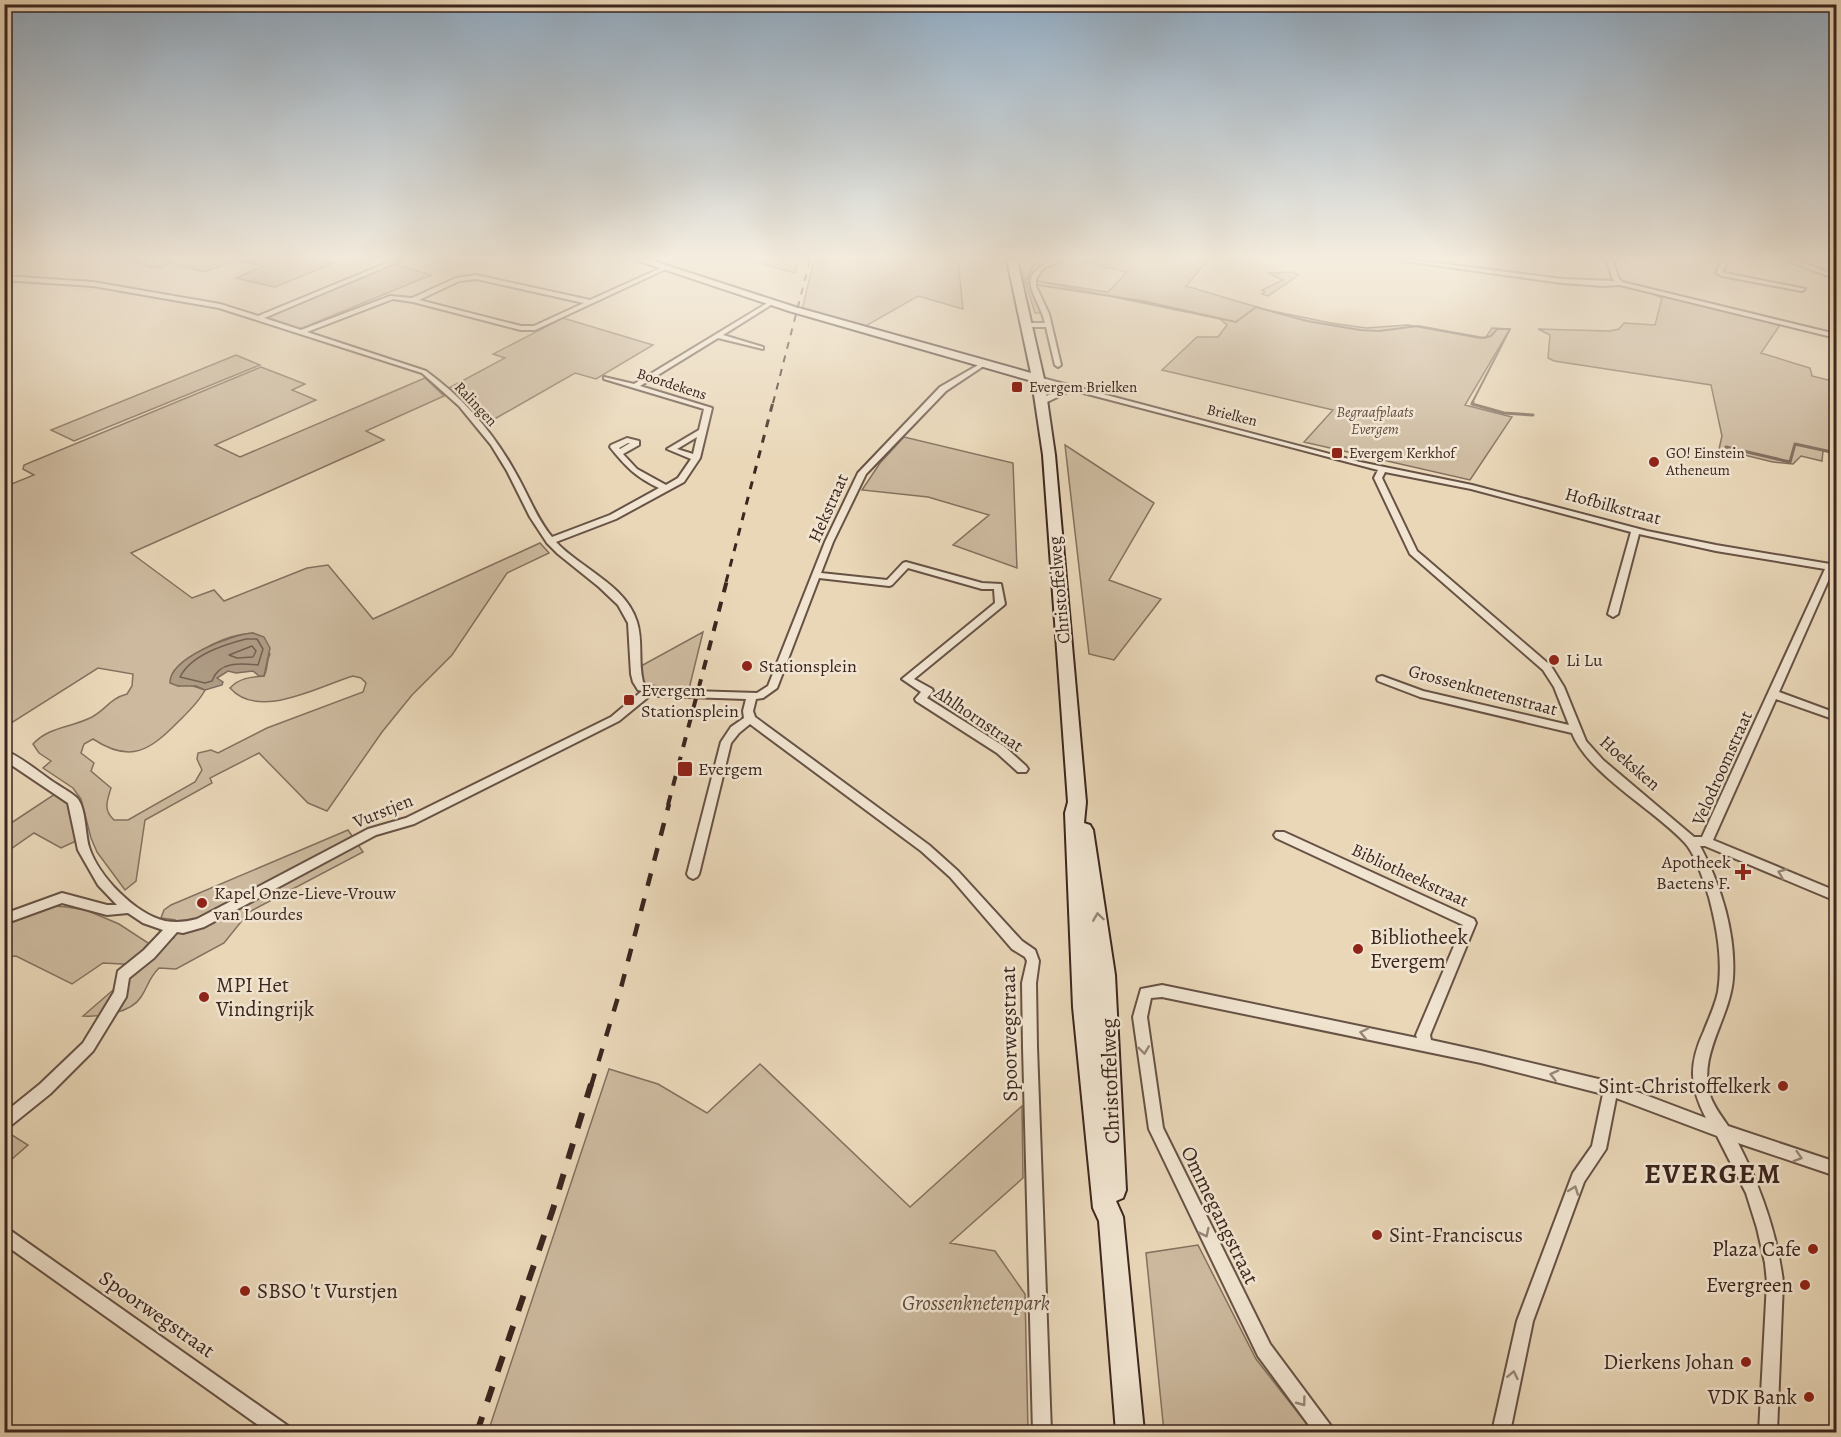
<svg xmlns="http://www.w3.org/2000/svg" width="1841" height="1437" viewBox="0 0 1841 1437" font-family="Alegreya,serif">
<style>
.green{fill:#ccb99e;stroke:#84705e;stroke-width:1.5;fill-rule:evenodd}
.water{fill:#ae9b84;stroke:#806c5c;stroke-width:1.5}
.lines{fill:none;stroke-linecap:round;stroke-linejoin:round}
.shore{stroke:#756052;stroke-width:1.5}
.stream-far1{stroke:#806c5c;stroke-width:2}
.stream{stroke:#806c5c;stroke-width:3}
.street-casing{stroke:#675245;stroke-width:4}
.secondary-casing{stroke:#3c261f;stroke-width:4}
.street{fill:#f1e5d1;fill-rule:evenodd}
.secondary{fill:#f1e5d1;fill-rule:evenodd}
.rail-far4{stroke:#3c261f;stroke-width:2;stroke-dasharray:7 7;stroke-linecap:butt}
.rail-far3{stroke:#3c261f;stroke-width:3;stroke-dasharray:8 8;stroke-linecap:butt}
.rail-far2{stroke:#3c261f;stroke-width:4;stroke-dasharray:10 10;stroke-linecap:butt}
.rail-far1{stroke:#3c261f;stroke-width:4.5;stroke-dasharray:13 13;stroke-linecap:butt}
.rail{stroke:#3c261f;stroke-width:6;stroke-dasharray:16 16;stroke-linecap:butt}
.oneway{stroke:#968678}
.poi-dot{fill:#8f2418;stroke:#f1e5d1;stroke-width:2}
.labels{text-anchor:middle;stroke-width:5;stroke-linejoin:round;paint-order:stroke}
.far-street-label{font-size:15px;fill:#3c261f;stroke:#f1e5d1}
.far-poi-label{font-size:15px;fill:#3c261f;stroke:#f1e5d1;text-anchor:start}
.far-park-label{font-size:15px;font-style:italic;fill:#604b3f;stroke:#f1e5d1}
.street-label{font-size:18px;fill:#3c261f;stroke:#f1e5d1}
.poi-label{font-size:18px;fill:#3c261f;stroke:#f1e5d1;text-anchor:start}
.near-poi-label{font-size:21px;fill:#3c261f;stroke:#f1e5d1;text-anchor:end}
.near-street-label{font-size:21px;fill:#3c261f;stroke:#f1e5d1}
.near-park-label{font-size:21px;font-style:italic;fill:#604b3f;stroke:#f1e5d1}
.near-district-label{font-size:28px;font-weight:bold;letter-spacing:1.5px;fill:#3c261f;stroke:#f1e5d1}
</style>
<rect width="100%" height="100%" fill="#e9d7b8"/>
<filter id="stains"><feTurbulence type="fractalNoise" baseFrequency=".00333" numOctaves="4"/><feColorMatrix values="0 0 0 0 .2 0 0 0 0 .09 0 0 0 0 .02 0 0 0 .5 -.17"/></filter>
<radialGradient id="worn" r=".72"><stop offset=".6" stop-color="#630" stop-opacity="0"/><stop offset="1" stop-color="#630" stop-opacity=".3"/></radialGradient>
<path class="green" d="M123,260H236L204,272L171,263L157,268Z
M237,260H322L334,263L275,287L236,278L264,266Z
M749,260H798L795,273Z
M814,260H958L963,309L918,296L864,327L802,310Z
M1074,260H1208L1186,286L1267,310L1331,323L1366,328L1408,325L1479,338L1486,337L1492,328L1510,329L1465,405L1512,417L1470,480L1304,442L1333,410L1162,370L1197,337H1218L1227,325L1220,319L1037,281L1108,292L1127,272Z
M1019,261L1039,264L1041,266L1030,282L1042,313H1035Z
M394,264L431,275L300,329L266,317Z
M1292,272L1299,275L1268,296L1262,294L1265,292L1262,290L1283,280L1268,273Z
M1653,294L1780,325L1761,353L1810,368L1812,376L1836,382V453L1823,451L1822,461L1801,456L1793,464L1773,462L1719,449L1722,436L1711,385L1554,361L1548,358L1550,335L1538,329L1609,331L1619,329L1624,323L1655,325L1662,298Z
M563,318L653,345L596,379L575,373L484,425L449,388L505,358L493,354Z
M236,355L260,365L74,441L51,430Z
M261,367L305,384L292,390L316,400L215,445L240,457L425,378L444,396L366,431L384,440L131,553L192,598L214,590L224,601L307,568L328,565L373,619L540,543L549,553L507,573L452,655L412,695L382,732L327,811L308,803L259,753L210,778L212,783L145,820L136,881L125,890L97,852L91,838L81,799L73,788L43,768L51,761L39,753L33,744C50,726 71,728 92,717C108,708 109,699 127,694L132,686L133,674L98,668L5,727L4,487L34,475L23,469L24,465ZM253,633L270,654C266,662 268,670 264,676C251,677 239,678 230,688C259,721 319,686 353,676L361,678L366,683L363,692L267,728L218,753L211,750L198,753L197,759L202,770L195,782L128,820H114C103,810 107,801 111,788L91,771L94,763L81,753L84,744L93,739C131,764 150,750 178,722C188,712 199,702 205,690L187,684L178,686L173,673C195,652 222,635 253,633Z
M904,437L1013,463L1017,568L953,545L989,515L928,497L862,490L880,463Z
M1065,445L1154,503L1109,580L1161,599L1114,660L1089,654Z
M703,632L689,689L667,688L643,683L640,677L641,666Z
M58,792L75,812L76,841L61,848L34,833L5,853V827Z
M348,830L363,852L249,912L224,943L176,969L159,968C148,979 149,985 141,997C131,1013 101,1017 83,1016L142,965L103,963L72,984L16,956L5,957V923L54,906L67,907L86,910L119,924L148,943L161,944L174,938L175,920L161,918L164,910L171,905Z
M760,1064L910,1207L1022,1106L1023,1178L950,1243L995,1251L1025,1294L1028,1432H488L609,1069L658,1084L707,1113Z
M4,1130L28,1145L5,1165H4Z
M1198,1245L1256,1359L1313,1432H1164L1146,1253Z"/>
<path class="water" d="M253,633L264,637L270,648L264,676H259L253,671L236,673L228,671L217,678L223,682L222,685L205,690L196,686H178L170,683C169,658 233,634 253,633Z"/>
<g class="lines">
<path class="shore" d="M246,639H257L263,649L258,665C241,663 219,661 212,681L205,683L180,677C191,655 223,645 246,639Z
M252,646L256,651L253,657L237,658L229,655Z"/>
<path class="stream-far1" d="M1023,260L1034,264L1025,283L1142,301L1236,322L1256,307L1307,321L1360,330L1379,331L1418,326L1484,338L1491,336L1497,329H1510L1472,403"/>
<path class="stream" d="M1473,402L1472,404L1504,413L1533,415
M1726,447L1790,462L1795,444L1836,453"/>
<defs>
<path id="street" d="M394,260H402L264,318L301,330L390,296L412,298L456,278L476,275L590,300L663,267L668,268L535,330H521L413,302L393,299L307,332L426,371C463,398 493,432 515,472C528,494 536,518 552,537L610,515L659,488C636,477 626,467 610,447L611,445L627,438L639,441V445L623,454L637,469L666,485L678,478L691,459L667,449L699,430L704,409L604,379V377L634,384L769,302L774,303L723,335L763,347V349L718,338L640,386L712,408L700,458L684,482L616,519L556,542C580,568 626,585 637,622C643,641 638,662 643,682L646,686L659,690L757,693L768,686L825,542L858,473L940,387L980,364L985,365L946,391L866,474L833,542L821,573L887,580L903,563L906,562L982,583L1001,584L1005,604L1003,606L914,679L932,689L933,691L927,698L1005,747L1026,766L1028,769L1026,772H1018L997,753L916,701L915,699L921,692L902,679L995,603L994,589H982L908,568L892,585L889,586L819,578L777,688L763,698L756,699L753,711L755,717L929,845L958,871L1022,941L1035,950L1039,961L1036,983L1037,1047L1051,1432H1033L1023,1047L1022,983L1027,961L1025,957L1012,949L950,877L921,851L750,724L739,733L731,743L699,874L697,877L693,879L689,877L687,874L721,742L731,727L744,718L743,711L746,699L659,696L652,694L619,721L414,824L376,835L204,927L183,933L177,932L154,958L129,978L126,997L93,1051L50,1094L9,1127L4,1129V1113L40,1084L83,1043L114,992L118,971L144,950L163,930L143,923L128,913L107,915L62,903L4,924V914L62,893L107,905H117L98,885L78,850L68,803L4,760V750C22,757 42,775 58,785C64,789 72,793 77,798C86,808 85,834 89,847C98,876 135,914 165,921C176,923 186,922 197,919L368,829L406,818L611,717L642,691L638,690L633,682L631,674L628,623L618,605L599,587L558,554L547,543L530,517L507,471L491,445L459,406L422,373L219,308L93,286L4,280V276L93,282L220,304L258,316ZM476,279L584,303L534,326H521L419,300L459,281ZM697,437L693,454L677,449ZM628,443H630L620,449L619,448Z
M1054,260H1062L1044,268L1036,279V286L1049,314L1061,365L1058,367L1055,365L1046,327H1026L1023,325L1026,323H1045C1038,293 1012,277 1054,260Z
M1397,260H1414L1562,279L1615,281L1612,278L1607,260H1613L1618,277L1622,282L1836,334V338L1620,285L1603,286L1562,283Z
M1722,260H1728L1722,272L1725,273L1805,289L1802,291L1722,276L1716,273Z
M1785,260H1794L1836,275V279Z
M1038,377L1360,462L1472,485L1647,531L1716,545L1836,565V571L1833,570L1779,692L1836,713V720L1776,699L1713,840L1836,891V901L1705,846H1700C1721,885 1736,934 1733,978C1730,1020 1696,1055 1711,1098C1715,1108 1722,1117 1728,1126L1836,1162V1176L1738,1143C1761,1188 1777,1233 1783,1282L1777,1432H1759L1767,1282L1765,1263L1757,1228L1746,1193L1717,1136L1616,1098L1606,1149L1584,1182L1533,1321L1510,1432H1492L1517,1321L1573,1173L1592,1146L1603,1094L1481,1063L1162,997L1151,998L1147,1017L1163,1128L1270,1344L1331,1426L1334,1432H1314L1258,1356L1149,1129L1133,1017L1141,989L1162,985L1417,1038L1416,1035L1463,925L1276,838L1274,835L1276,832H1284L1474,919L1476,923L1430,1035L1431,1040L1481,1051L1611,1082L1706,1118C1689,1086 1689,1063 1704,1031C1709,1018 1715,1006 1718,992C1723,960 1717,928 1709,897C1704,882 1696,855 1685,843C1655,810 1588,774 1572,733L1420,697L1378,681L1377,679L1378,677L1382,676L1423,691L1569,725L1554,687L1543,670L1410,554L1374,478L1378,470L1072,390L1045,403H1039V399L1065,388L1036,380L1034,379ZM1385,472L1471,489L1631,532L1608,614L1613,617L1618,614L1639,534L1716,551L1825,569L1702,837H1694L1603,760L1586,741L1564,687L1551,666L1417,551L1382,478Z
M4,1226L288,1426L291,1432H268L4,1244Z"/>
<path id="secondary" d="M636,260H650L795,307L1031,373L1007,260H1017L1044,379L1055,455L1086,802L1084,823L1090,825L1093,830L1115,975L1126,1190L1123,1198L1116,1201L1123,1217L1144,1432H1116L1099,1221L1093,1208L1073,1007L1065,813L1068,802L1043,455L1032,381L789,311Z"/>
</defs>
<use href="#street" class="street-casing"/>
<use href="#secondary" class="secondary-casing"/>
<use href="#street" class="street"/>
<use href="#secondary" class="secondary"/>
<path class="rail-far4" d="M773,403L810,260"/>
<path class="rail-far3" d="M726,582L773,402"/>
<path class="rail-far2" d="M668,805L727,580"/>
<path class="rail-far1" d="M591,1086L622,984L669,804"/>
<path class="rail" d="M477,1432L553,1209L591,1084"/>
</g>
<defs><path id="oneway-chevron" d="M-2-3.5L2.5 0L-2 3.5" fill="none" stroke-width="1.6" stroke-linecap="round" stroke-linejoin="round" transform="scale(1.5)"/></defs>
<g class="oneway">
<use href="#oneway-chevron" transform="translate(1782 873) rotate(-158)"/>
<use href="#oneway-chevron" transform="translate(1098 917) rotate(-98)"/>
<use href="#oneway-chevron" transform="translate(1364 1033) rotate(-168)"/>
<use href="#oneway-chevron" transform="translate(1144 1050) rotate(83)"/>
<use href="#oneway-chevron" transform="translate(1554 1075) rotate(-166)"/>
<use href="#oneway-chevron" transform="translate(1798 1157) rotate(17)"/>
<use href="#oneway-chevron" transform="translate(1574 1190) rotate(-70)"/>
<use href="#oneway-chevron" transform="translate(1205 1233) rotate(64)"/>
<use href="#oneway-chevron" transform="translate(1513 1375) rotate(-78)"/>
<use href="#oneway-chevron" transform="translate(1302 1402) rotate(53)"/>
</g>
<linearGradient id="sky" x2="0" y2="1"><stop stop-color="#91aac0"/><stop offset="0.56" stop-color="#f5eddf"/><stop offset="1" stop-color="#f5eddf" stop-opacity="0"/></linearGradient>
<rect width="1841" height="461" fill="url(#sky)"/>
<g class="poi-dot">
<rect x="1011" y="381" width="12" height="12" rx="3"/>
<rect x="1331" y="447" width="12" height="12" rx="3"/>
<circle cx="1654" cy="462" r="6"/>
<circle cx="1554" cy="660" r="6"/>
<circle cx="747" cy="666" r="6"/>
<rect x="623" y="694" width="12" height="12" rx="3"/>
<rect x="677" y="761" width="16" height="16" rx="3"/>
<path d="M1740 863h6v6h6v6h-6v6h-6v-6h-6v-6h6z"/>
<circle cx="202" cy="903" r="6"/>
<circle cx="1358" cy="949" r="6"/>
<circle cx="204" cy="997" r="6"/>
<circle cx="1783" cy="1086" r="6"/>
<circle cx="1377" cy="1235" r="6"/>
<circle cx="1813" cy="1249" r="6"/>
<circle cx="1805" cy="1285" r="6"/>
<circle cx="245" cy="1291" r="6"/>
<circle cx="1746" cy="1362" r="6"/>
<circle cx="1809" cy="1397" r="6"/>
</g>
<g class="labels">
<g class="far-street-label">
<text transform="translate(672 384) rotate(18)" y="5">Boordekens</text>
<text transform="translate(476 404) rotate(47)" y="5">Ralingen</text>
<text transform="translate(1232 415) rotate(14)" y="5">Brielken</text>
</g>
<g class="far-poi-label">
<text x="1029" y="392">Evergem Brielken</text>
<text x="1349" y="458">Evergem Kerkhof</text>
<text x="1666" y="458">GO! Einstein<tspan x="1666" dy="17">Atheneum</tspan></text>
</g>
<g class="far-park-label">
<text x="1375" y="417">Begraafplaats<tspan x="1375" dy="17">Evergem</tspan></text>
</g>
<g class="street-label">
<text transform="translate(1613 506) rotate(15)" y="6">Hofbilkstraat</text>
<text transform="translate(828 508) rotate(-66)" y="6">Hekstraat</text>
<text transform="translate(1059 590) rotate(-95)" y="6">Christoffelweg</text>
<text transform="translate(1483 690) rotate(15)" y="6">Grossenknetenstraat</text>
<text transform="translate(979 719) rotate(34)" y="6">Ahlhornstraat</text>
<text transform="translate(1630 763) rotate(41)" y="6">Hoeksken</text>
<text transform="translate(1722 768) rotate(-66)" y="6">Velodroomstraat</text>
<text transform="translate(383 811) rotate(-22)" y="6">Vurstjen</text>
<text transform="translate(1410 875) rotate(25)" y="6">Bibliotheekstraat</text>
</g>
<g class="poi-label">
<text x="1566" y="666">Li Lu</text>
<text x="759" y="672">Stationsplein</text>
<text x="641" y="696">Evergem<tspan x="641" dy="21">Stationsplein</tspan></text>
<text x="698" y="775">Evergem</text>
<text x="1731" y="868" text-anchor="end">Apotheek<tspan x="1731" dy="21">Baetens F.</tspan></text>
<text x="214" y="899">Kapel Onze-Lieve-Vrouw<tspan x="214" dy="21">van Lourdes</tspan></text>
</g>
<g class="near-poi-label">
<text x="1370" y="944" text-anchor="start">Bibliotheek<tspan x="1370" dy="24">Evergem</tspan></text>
<text x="216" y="992" text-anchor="start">MPI Het<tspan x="216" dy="24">Vindingrijk</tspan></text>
<text x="1771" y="1093">Sint-Christoffelkerk</text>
<text x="1389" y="1242" text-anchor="start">Sint-Franciscus</text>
<text x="1801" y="1256">Plaza Cafe</text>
<text x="1793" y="1292">Evergreen</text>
<text x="257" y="1298" text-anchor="start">SBSO 't Vurstjen</text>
<text x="1734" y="1369">Dierkens Johan</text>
<text x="1797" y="1404">VDK Bank</text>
</g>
<g class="near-street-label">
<text transform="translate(1009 1034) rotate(-91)" y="7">Spoorwegstraat</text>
<text transform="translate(1110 1081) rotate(-92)" y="7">Christoffelweg</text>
<text transform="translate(1220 1215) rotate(64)" y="7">Ommegangstraat</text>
<text transform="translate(157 1314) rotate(35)" y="7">Spoorwegstraat</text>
</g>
<g class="near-park-label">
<text x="976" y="1310">Grossenknetenpark</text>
</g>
<g class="near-district-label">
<text x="1713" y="1183">EVERGEM</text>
</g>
</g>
<rect width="1841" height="1437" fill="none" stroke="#e9d7b8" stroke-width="24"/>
<rect x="6" y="6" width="1829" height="1425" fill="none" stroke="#3c261f" stroke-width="3"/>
<rect x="12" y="12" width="1817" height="1413" fill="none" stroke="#3c261f" stroke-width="1.5"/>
<rect width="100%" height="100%" filter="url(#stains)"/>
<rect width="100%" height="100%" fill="url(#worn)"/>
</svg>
